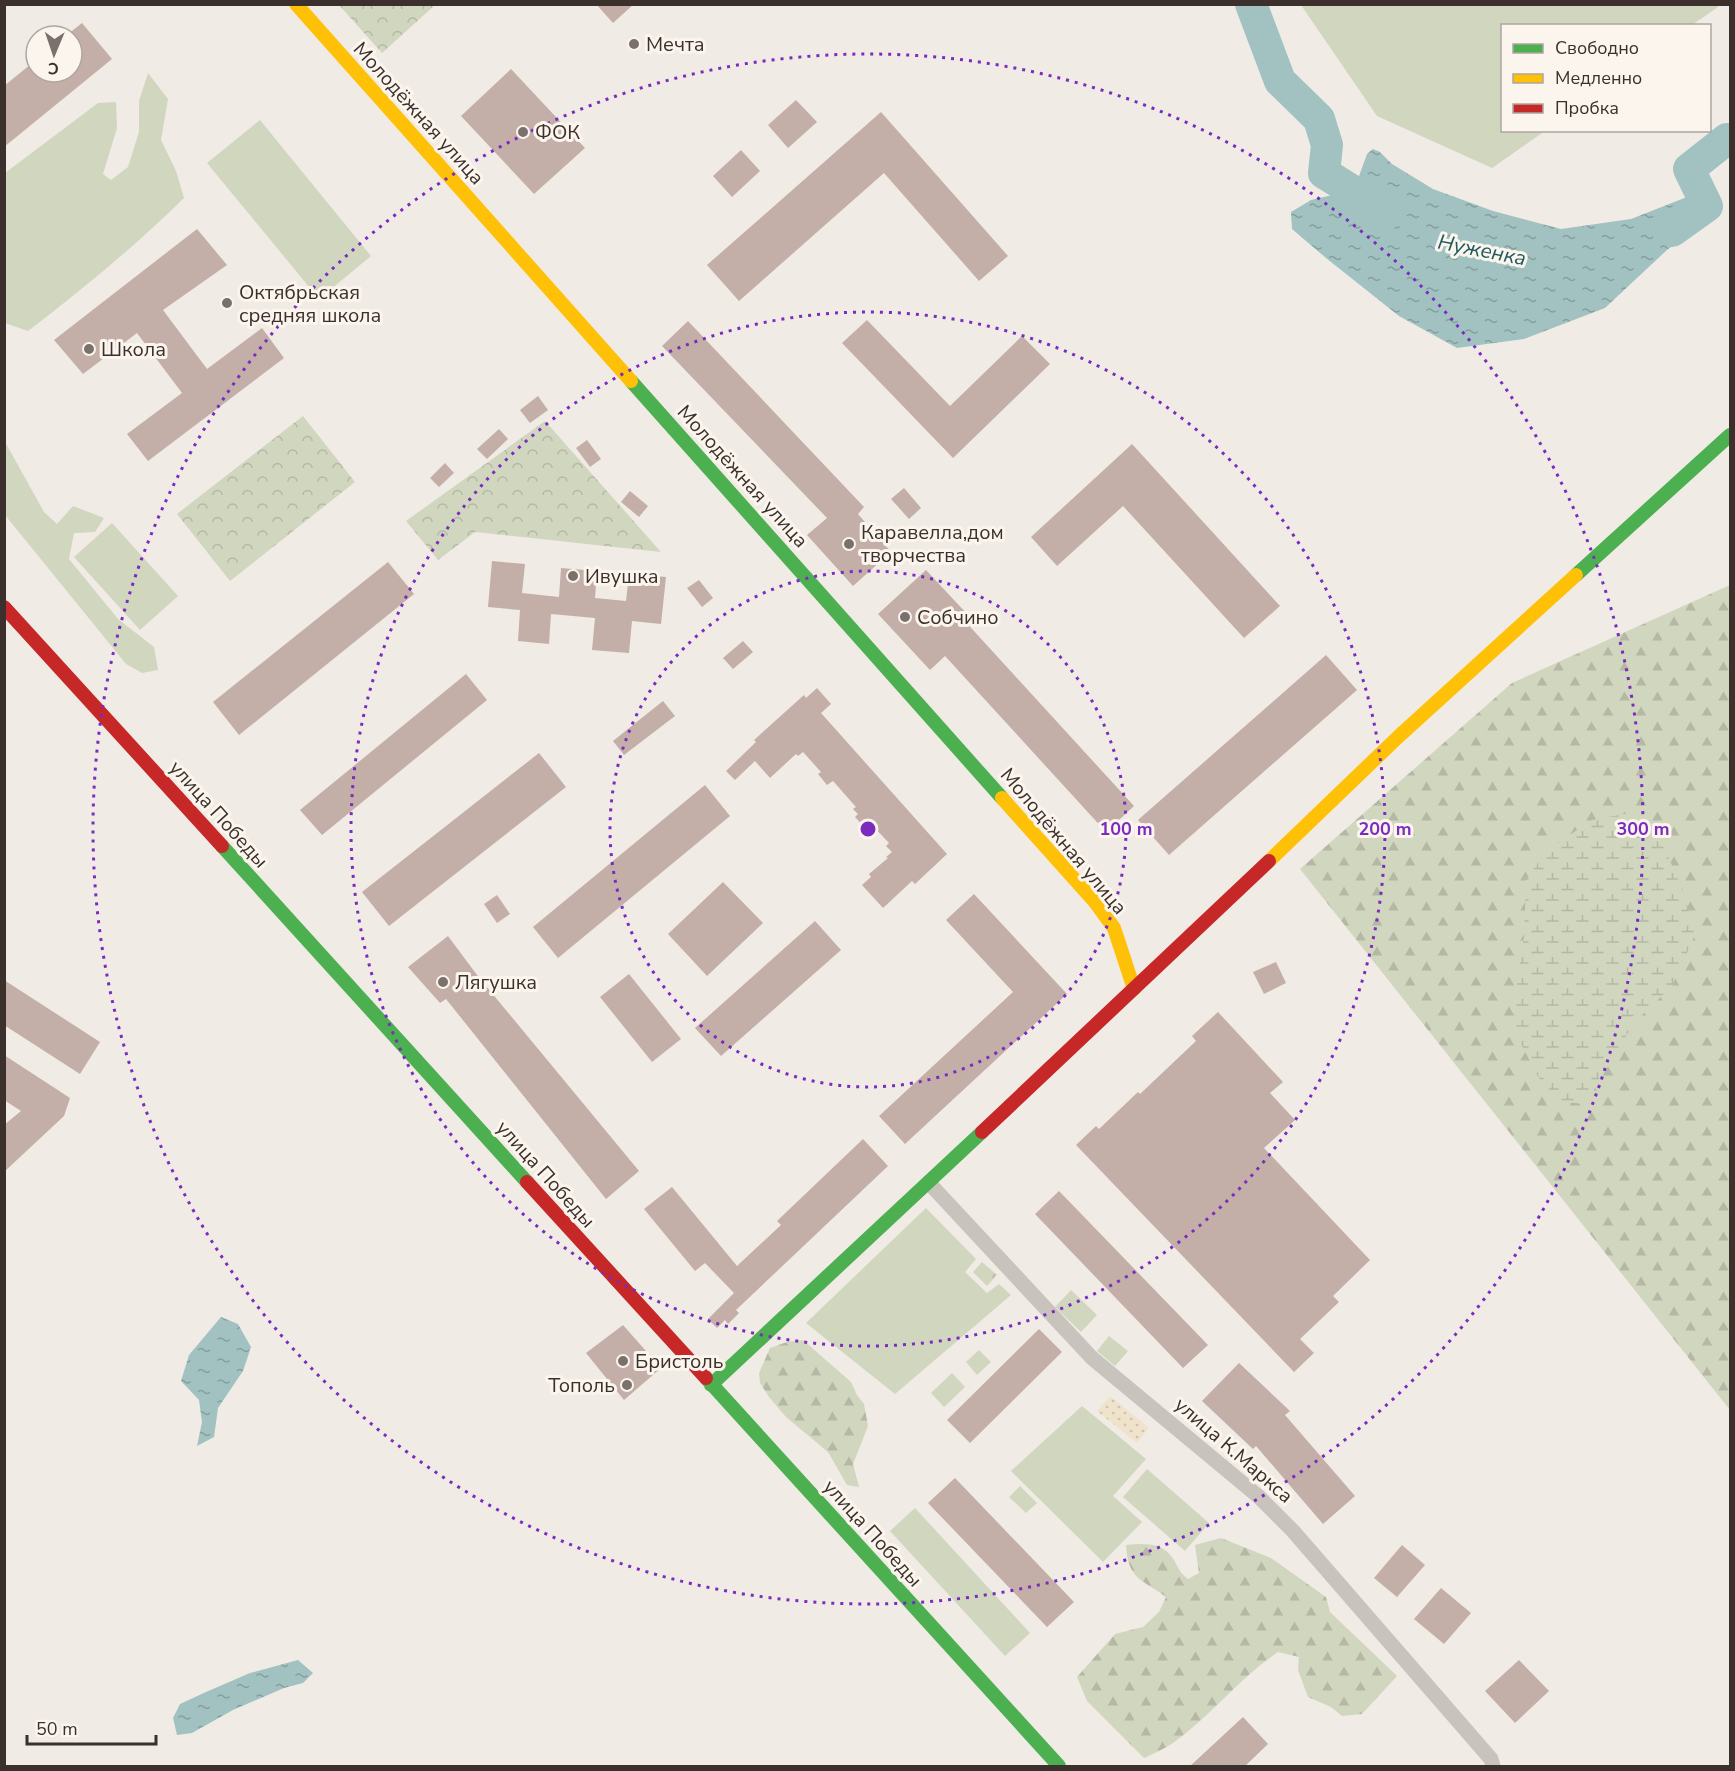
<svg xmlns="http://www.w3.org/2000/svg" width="1735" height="1771" viewBox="0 0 1735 1771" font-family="'Nunito Sans',sans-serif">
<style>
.green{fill:#d1d6bf}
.forest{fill:url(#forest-firs)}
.wetland{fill:url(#wetland-marsh)}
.sand{fill:url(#sand-dots)}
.park{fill:url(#park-crowns)}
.water{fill:url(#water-ripples)}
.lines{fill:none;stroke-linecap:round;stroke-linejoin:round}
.river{stroke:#a1c2c1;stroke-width:32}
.building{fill:#c3afa7}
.street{stroke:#c9c3be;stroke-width:15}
.fast{stroke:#4caf50;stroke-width:14}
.slow{stroke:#ffc107;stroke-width:14}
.jam{stroke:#c62828;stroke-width:14}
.ring{fill:none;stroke:#7b2cbf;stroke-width:3;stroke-dasharray:3 6}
.poi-dot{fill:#7a716c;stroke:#fbf5ee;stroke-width:2}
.labels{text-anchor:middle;stroke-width:6;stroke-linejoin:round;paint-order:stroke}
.poi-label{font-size:20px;fill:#3b302b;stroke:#fbf5ee;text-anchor:start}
.street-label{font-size:20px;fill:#3b302b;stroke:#fbf5ee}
.water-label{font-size:21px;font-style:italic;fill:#1f5a5e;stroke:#fbf5ee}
.centre{fill:#7b2cbf;stroke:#fbf5ee;stroke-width:3}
.ring-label{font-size:18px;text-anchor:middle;font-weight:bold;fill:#7b2cbf;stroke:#fbf5ee;stroke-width:6;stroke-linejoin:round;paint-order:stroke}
</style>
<defs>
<pattern id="forest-firs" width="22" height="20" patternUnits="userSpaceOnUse" patternTransform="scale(1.5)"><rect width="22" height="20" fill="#d1d6bf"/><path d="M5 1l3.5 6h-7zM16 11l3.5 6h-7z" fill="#b4b8a4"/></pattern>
<pattern id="wetland-marsh" width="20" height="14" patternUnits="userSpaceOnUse" patternTransform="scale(1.5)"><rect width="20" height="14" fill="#d1d6bf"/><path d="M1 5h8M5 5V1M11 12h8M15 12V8" fill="none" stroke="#b4b8a4"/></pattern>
<pattern id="sand-dots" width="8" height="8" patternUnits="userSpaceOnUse" patternTransform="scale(1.5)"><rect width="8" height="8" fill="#efe3cc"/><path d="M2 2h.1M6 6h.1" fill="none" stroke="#cec3af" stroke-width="1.8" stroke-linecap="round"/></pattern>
<pattern id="park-crowns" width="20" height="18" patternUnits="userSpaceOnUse" patternTransform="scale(1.5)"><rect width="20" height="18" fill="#d1d6bf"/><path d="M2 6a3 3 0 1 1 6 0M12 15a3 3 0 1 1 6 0" fill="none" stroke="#b4b8a4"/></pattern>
<pattern id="water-ripples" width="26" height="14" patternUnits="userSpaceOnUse" patternTransform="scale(1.5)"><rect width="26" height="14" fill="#a1c2c1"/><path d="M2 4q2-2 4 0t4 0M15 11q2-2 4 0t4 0" fill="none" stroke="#849e9d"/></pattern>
</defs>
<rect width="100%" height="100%" fill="#f0ebe5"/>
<path class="green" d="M1717,4L1718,7L1692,25L1502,26V130L1545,131L1492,168L1377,116L1301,5Z
M148,73L168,99L161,140L176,171L184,198C135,246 83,289 28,331L5,323V173L98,103L116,102L117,128L103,174L111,180L128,167L139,132V101Z
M260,120L371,256L319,299L207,163Z
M4,440L44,512L57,524L73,506L104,518L95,532L74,533L69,559L118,619L154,647L158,670L142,673L126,664L5,515Z
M112,523L178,596L140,630L74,557Z
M926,1208L976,1259L965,1272L987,1293L999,1284L1011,1295L895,1394L806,1323Z
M1071,1290L1097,1315L1081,1332L1055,1307Z
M1109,1336L1128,1351L1115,1366L1097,1351Z
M979,1350L991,1362L977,1375L966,1362Z
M952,1373L965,1387L944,1407L931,1393Z
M1082,1406L1146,1459L1113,1496L1142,1522L1103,1562L1011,1471Z
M1147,1469L1209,1523L1185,1551L1123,1497Z
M1020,1486L1037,1503L1026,1513L1009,1497Z
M915,1508L1030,1633L1005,1656L890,1531Z"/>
<path class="forest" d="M1730,585V1410L1300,869L1512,683Z
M803,1340L851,1382L857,1395L864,1404L868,1426L853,1464L859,1487L847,1485L828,1452L786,1417L769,1397L760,1383L759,1373L770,1348L787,1342Z
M1221,1538L1271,1558L1326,1597L1330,1612L1397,1676L1362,1714L1342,1716L1331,1707L1308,1697L1298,1670L1299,1657L1278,1652C1239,1678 1211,1716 1173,1743C1164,1749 1154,1753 1144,1758L1087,1701L1077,1677L1115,1634L1143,1627L1159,1612L1166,1597C1142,1579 1128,1580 1126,1545C1145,1543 1163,1542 1174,1560C1179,1569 1180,1573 1188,1579L1199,1573L1195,1545Z"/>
<path class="wetland" d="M1630,813L1663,845L1684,893L1695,935L1672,986L1635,1022L1600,1077L1587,1104L1562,1102L1540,1080L1514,1031L1515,997L1524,936L1526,880L1546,851L1592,820Z"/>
<path class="sand" d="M1110,1396L1149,1428L1137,1443L1097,1411Z"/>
<path class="park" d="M339,5H435L382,53Z
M303,416L355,482L230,581L177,514Z
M545,421L661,552L475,532L438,560L406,521Z
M982,1262L997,1275L987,1286L973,1272Z"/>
<path class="water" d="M1373,149L1380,152L1392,164L1433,189L1493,211L1561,229L1631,219L1687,197L1707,206L1710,223L1668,249L1605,308L1524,339L1457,348L1399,316L1326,258L1292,229L1291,212L1311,200L1354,190L1367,154Z
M221,1317L238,1324L251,1347L243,1371L218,1408L214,1437L197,1446L202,1422L199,1400L181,1381L189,1355Z
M298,1660L313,1673L303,1683L284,1688L233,1710L192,1733L177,1735L173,1718L180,1704L206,1692L250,1673Z"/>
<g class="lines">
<path class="river" d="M1251,4L1280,81L1319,119L1327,145L1324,173L1388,213
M1672,231L1707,206L1689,169L1727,139H1730"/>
</g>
<path class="building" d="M596,4H634L613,23Z
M82,23L112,59L4,147V86L36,60V72H72V31Z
M511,69L585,148L534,194L461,116Z
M796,100L817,122L788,148L768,125Z
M881,112L1008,256L979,281L884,173L739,301L707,265Z
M741,150L760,171L732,197L713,176Z
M197,229L227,265L163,310L207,369L262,328L284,358L148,461L127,434L182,393L137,333L83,374L54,340Z
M867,320L950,406L1022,336L1050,364L953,458L842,343Z
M688,321L864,507L858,514L891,552L853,586L807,535L827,518L662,346Z
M538,396L548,410L530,423L520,410Z
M499,429L508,439L487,459L477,449Z
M587,440L601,459L590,467L576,448Z
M1132,444L1280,606L1244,638L1123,506L1057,566L1031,537Z
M445,463L454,473L439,487L430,478Z
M904,488L921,508L909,519L891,499Z
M630,491L648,506L639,517L621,502Z
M492,561L525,564L522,593L559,597L561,568L597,571L595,598L626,601L629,574L666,577L661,624L632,621L629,653L592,650L595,618L551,614L549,644L518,641L520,610L488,607Z
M388,562L414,594L239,735L213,702Z
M926,570L968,615L963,619L1134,806L1106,832L945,656L930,670L878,614Z
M699,580L713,598L702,607L687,588Z
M743,641L753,652L733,669L723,658Z
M1326,655L1357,690L1169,855L1138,820Z
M466,674L487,700L322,835L300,810Z
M817,688L831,704L821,713L947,854L915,884L912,881L883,908L862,885L871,877L869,874L888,858L886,857L892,852L886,846L889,843L871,824L865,828L855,817L858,814L853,809L856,807L833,781L827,785L818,774L821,772L803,752L798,756L796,754L770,778L755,761L735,780L726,771L756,742L754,740L804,695L806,698Z
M663,701L675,716L624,755L613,741Z
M539,753L566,787L389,926L362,892Z
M705,785L730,816L558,958L533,927Z
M723,882L763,923L707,976L668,934Z
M974,894L1067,994L905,1144L879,1116L1013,992L946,920Z
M497,895L510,914L497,923L484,904Z
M815,921L841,950L721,1056L695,1028Z
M448,936L477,975L639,1171L606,1199L446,999L440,1003L408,967Z
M1276,962L1286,983L1264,994L1253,972Z
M629,974L681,1039L652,1062L600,997Z
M4,980L100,1042L80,1074L4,1025Z
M1218,1012L1283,1082L1270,1093L1295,1120L1264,1148L1370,1260L1333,1296L1339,1302L1300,1339L1314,1353L1294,1372L1076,1145L1096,1126L1099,1129L1138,1092L1140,1094L1196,1041L1192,1036Z
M4,1055L70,1098L64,1116L4,1172V1125L21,1111L4,1100Z
M863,1139L888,1166L736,1310L739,1313L728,1324L725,1320L717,1328L708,1319L734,1293L705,1263L695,1271L644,1209L672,1187L737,1266L781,1225L777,1221Z
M1059,1191L1208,1345L1183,1368L1035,1214Z
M623,1325L661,1368L624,1400L586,1353Z
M1039,1329L1062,1352L970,1443L947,1420Z
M1239,1363L1290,1411L1285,1415L1355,1496L1323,1524L1256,1446L1253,1449L1202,1401Z
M955,1478L1074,1602L1047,1627L928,1503Z
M1402,1545L1425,1565L1397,1597L1374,1578Z
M1441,1588L1471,1613L1444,1644L1414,1619Z
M1519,1660L1549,1691L1515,1723L1485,1691Z
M1243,1717L1268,1744L1244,1767H1189Z"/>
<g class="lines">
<path class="street" d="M929,1183L1092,1358L1258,1496L1293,1531L1491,1759L1493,1766"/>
<path class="fast" d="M631,381L1002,798
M1576,575L1730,435
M222,846L527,1182
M706,1378L1059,1766
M711,1385L982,1132"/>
<path class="slow" d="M296,4L631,381
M1002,798L1095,902L1114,928L1134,989
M1269,861L1398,737L1576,575"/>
<path class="jam" d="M4,607L222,846
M982,1132L1269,861
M527,1182L706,1378"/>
</g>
<g class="ring">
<circle cx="868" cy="829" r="258"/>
<circle cx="868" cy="829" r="517"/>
<circle cx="868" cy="829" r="775"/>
</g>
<g class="poi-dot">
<circle cx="634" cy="44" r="6"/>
<circle cx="523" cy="132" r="6"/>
<circle cx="227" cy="303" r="6"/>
<circle cx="89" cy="349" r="6"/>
<circle cx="849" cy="544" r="6"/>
<circle cx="573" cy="576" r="6"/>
<circle cx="905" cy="617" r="6"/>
<circle cx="443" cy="982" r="6"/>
<circle cx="623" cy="1361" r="6"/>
<circle cx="627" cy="1385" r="6"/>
</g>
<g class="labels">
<g class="poi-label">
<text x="646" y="51">Мечта</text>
<text x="535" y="139">ФОК</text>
<text x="239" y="299">Октябрьская<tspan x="239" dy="23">средняя школа</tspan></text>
<text x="101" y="356">Школа</text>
<text x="861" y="539">Каравелла,дом<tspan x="861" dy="23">творчества</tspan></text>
<text x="585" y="583">Ивушка</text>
<text x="917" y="624">Собчино</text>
<text x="455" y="989">Лягушка</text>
<text x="635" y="1368">Бристоль</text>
<text x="615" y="1392" text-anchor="end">Тополь</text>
</g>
<g class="street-label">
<text transform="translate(419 113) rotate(48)" y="7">Молодёжная улица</text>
<text transform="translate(743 476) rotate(48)" y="7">Молодёжная улица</text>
<text transform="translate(219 814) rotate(48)" y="7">улица Победы</text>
<text transform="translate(1064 841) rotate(50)" y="7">Молодёжная улица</text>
<text transform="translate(546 1174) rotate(48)" y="7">улица Победы</text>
<text transform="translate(1234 1450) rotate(41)" y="7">улица К.Маркса</text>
<text transform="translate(873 1533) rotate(48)" y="7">улица Победы</text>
</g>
<g class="water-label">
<text transform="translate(1482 250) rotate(11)" y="7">Нуженка</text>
</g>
</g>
<circle cx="868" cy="829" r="9" class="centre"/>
<g class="ring-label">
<text x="1126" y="835">100 m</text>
<text x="1385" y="835">200 m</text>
<text x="1643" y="835">300 m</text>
</g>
<rect width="1735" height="1771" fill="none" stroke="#3b302b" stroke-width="12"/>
<rect x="1501" y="24" width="210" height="108" fill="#fbf5ee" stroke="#aea6a0" stroke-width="1.5"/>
<rect x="1513" y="44" width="30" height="9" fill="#4caf50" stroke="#aea6a0" stroke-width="1.5"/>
<text x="1555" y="54" font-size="18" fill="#3b302b">Свободно</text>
<rect x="1513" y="74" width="30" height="9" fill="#ffc107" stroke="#aea6a0" stroke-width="1.5"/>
<text x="1555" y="84" font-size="18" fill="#3b302b">Медленно</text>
<rect x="1513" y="104" width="30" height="9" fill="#c62828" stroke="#aea6a0" stroke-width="1.5"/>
<text x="1555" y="114" font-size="18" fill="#3b302b">Пробка</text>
<g transform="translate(54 54) rotate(182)"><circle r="28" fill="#fbf5ee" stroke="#aea6a0" stroke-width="1.5"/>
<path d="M0-4.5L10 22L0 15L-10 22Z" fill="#7a716c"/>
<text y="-9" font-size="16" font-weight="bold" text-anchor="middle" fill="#3b302b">С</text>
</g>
<path d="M27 1735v9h129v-9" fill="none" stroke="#3b302b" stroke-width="3"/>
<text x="36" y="1735" font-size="18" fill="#3b302b" stroke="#fbf5ee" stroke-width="4.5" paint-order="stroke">50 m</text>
</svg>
